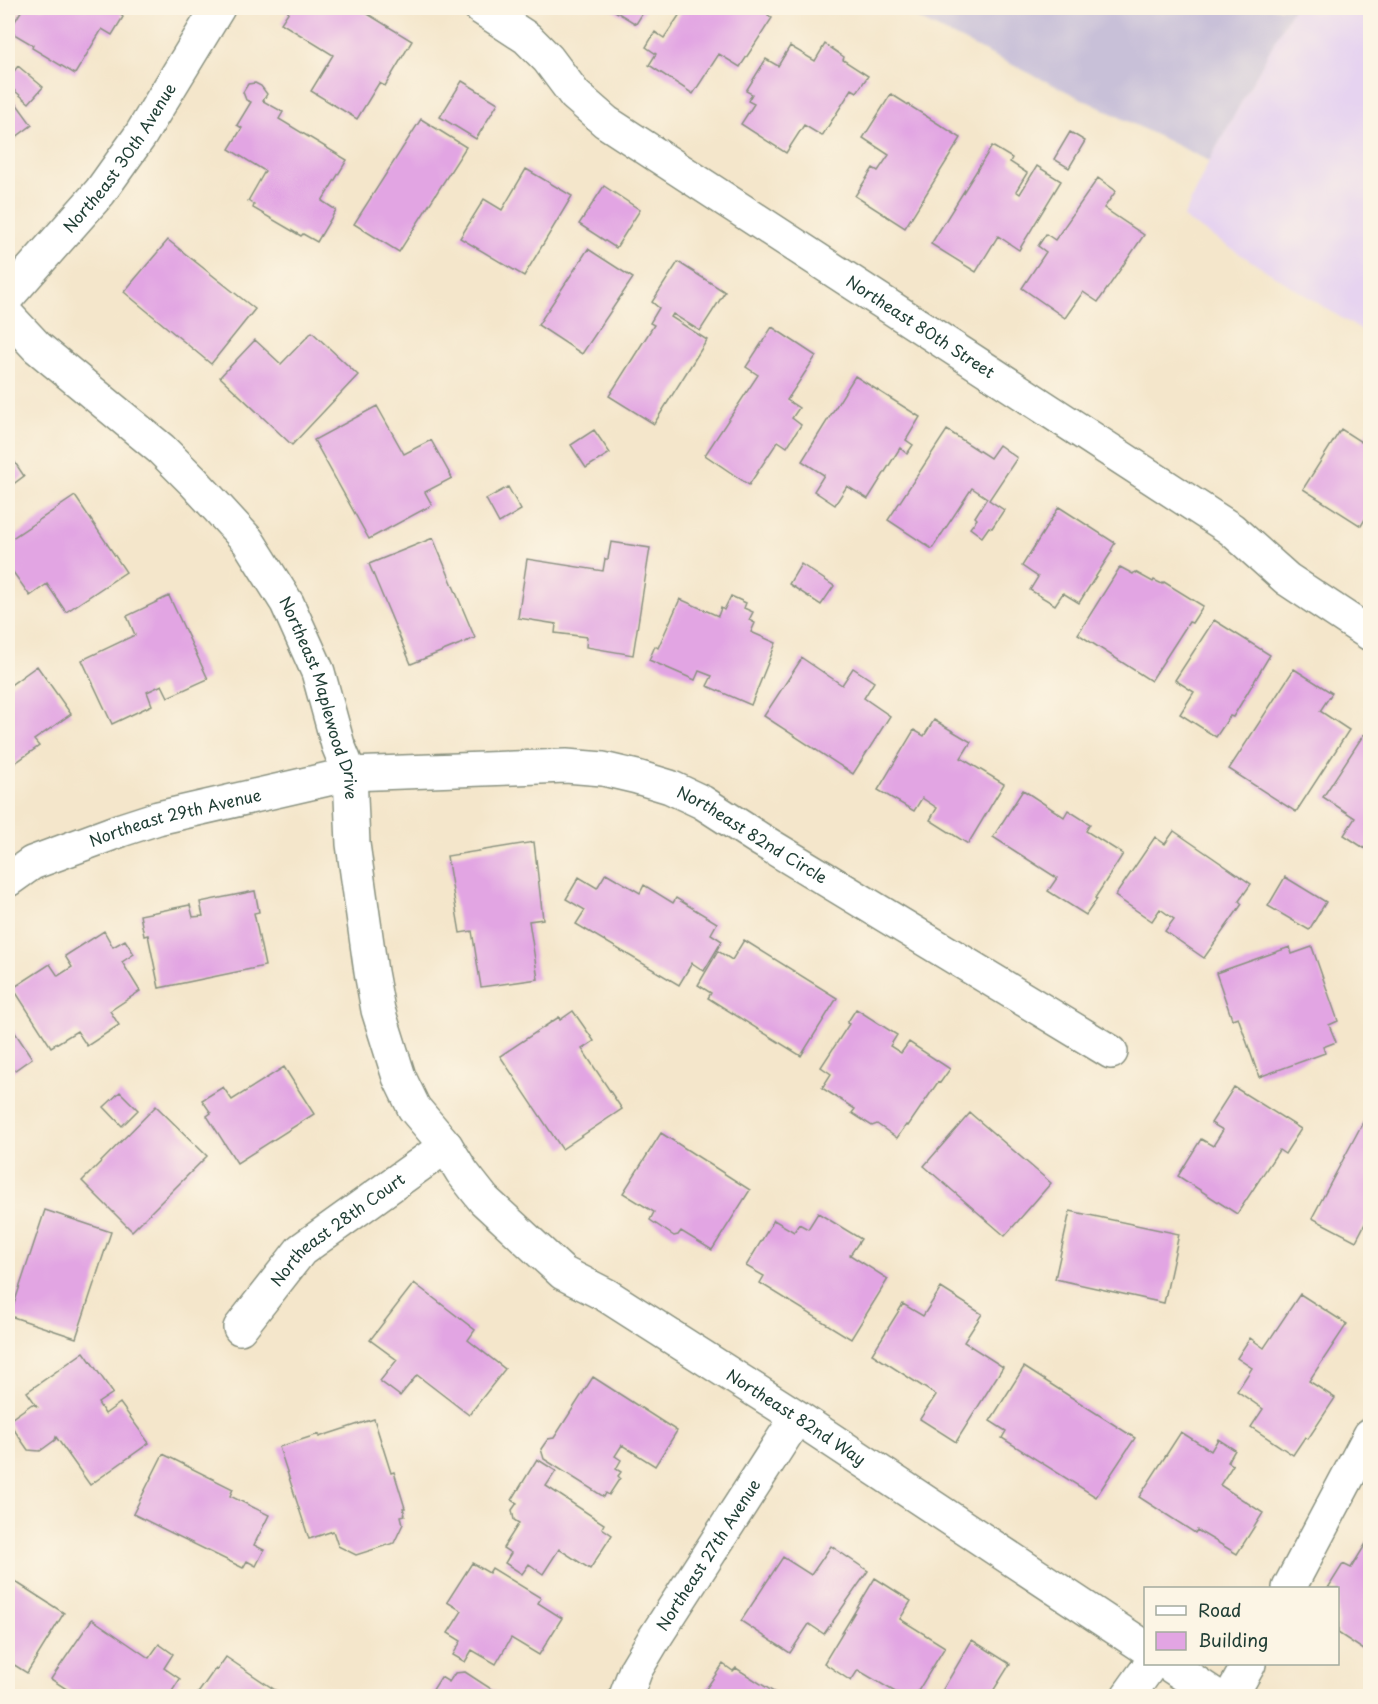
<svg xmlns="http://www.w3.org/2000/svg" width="1378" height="1704" viewBox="0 0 1378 1704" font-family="'Playpen Sans',sans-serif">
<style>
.built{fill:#e6d3f0}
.industrial{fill:#c8c0d8}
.building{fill:#e2a5e3}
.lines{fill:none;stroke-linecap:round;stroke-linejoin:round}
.minor-casing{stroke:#8a9280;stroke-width:36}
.minor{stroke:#fff;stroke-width:33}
.labels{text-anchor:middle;stroke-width:5;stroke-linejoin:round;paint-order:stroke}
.street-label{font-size:16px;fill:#1f3d34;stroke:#fcf5e5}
</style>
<rect width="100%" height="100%" fill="#fcf5e5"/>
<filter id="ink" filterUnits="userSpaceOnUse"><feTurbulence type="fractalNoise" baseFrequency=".0167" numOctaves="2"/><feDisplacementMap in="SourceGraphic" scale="12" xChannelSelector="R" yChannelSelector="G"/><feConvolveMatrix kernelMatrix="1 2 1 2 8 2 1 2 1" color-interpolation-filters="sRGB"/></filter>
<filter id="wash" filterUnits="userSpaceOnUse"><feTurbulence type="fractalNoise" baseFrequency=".008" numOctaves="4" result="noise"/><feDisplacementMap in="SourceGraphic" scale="24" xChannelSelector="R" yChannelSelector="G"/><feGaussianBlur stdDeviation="1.35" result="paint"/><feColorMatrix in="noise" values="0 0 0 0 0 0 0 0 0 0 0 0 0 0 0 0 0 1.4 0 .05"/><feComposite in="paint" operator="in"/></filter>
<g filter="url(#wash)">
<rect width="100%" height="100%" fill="#f4e6cb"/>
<path class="built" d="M1293,8H1370V336L1183,218L1209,161Z"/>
<path class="industrial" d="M896,8H1293L1209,161Z"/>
<g id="blocks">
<path class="building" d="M23,8H126L121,15L123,17L112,35L102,29L75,74L32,48L33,45L9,31Z
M291,8H358L412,41L385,86L379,83L357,119L311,91L333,55L281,23Z
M610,8H646L636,24Z
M684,8H773L768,15L772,18L740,67L719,54L693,94L649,65L656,54L646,47L655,32L664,38Z
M825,44L844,57L843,60L868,76L857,92L852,89L822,136L804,125L786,153L741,124L754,104L748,101L752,94L746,91L766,59L778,66L790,46L815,61Z
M18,66L43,87L29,103L8,85V79Z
M462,81L498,103L476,139L440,117Z
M255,83L261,86L267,94L263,101L283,112L279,119L347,160L322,201L336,210L317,242L303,234L301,236L253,208L254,205L248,201L265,171L229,149L242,128L237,125L251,102L246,100L243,92L248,84Z
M8,92L32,125L8,143Z
M891,94L961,138L905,228L855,196L873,168L878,171L889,155L863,138Z
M421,119L466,147L399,252L354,224Z
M1070,132L1085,141L1069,168L1054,159Z
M992,146L1012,158L1010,162L1027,173L1016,191L1020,194L1037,166L1061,181L1019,250L998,236L976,272L931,244Z
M526,169L572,196L524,276L460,238L484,199L502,210Z
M1098,178L1116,191L1104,208L1144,235L1098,302L1083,292L1065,318L1022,288L1046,252L1038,246L1046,234L1055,240Z
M604,186L640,210L616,248L579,224Z
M168,240L255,309L211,364L124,292Z
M588,249L633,278L582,354L538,325Z
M678,262L725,292L700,331L673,314L671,317L707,340L654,424L609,396L654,325L650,323L659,308L652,302Z
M772,327L816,356L787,400L799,408L792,418L801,425L787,447L778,441L749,485L705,455L758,375L746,367Z
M312,332L358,375L292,445L220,377L255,340L281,364Z
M855,376L920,417L906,440L913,445L907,454L900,448L868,499L847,486L835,505L814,491L824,475L802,461Z
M377,406L404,454L431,440L452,478L425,492L432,505L369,539L314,440Z
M1370,427V511L1361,526L1303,489L1341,429L1361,442Z
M594,430L610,453L586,468L571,445Z
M947,430L990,458L999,445L1017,458L989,500L1004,510L992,528L989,527L982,537L970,528L977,519L975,517L987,498L972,488L932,549L888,520Z
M8,452L24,476L8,488Z
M508,487L521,510L499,523L486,499Z
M75,496L126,572L66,612L47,584L30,596L8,565V541Z
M1059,507L1115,543L1111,550L1112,551L1079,603L1063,593L1055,605L1030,590L1038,577L1022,566Z
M433,538L475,638L411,664L369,564Z
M611,542L650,548L633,655L586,647L587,637L555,633L556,624L518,618L527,559L603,571L605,559H608Z
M801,564L834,586L821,605L789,584Z
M1120,567L1133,574L1135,572L1153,582L1154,580L1162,584L1164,582L1203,606L1192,623L1189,622L1151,681L1078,634Z
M169,596L208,679L168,697L162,685L147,692L152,705L112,724L82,660L135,635L127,616Z
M731,596L746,603L744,608L753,612L749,620L755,623L751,632L776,643L751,705L707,686L712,676L699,671L695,680L649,660L655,646L658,648L680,599L718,616L721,608L724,610Z
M1214,620L1270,655L1233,717L1230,716L1216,737L1180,714L1194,692L1175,680Z
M802,658L842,685L853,668L874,682L864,698L890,716L853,774L764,716Z
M37,666L71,714L34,740L39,746L8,768V687Z
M1294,669L1332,693L1320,711L1349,730L1296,812L1229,769Z
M934,720L971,742L961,758L1004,784L968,844L930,820L937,808L922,798L914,811L878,790L914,730L924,736Z
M1364,734L1370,738V852L1344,835L1355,818L1323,797Z
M1023,790L1064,817L1068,810L1090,824L1086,831L1123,854L1095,898L1097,899L1086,915L1048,891L1057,878L993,837Z
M1174,831L1251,884L1239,901L1242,904L1204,958L1165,931L1174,919L1160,909L1152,921L1115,896L1155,837L1165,844Z
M534,842L543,919L529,921L538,979L481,987L472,931L460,933L447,856Z
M606,873L640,893L644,885L673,903L676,898L717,923L711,934L722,941L704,971L692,963L679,985L576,924L585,910L566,899L579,877L597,888Z
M1285,877L1326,902L1309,930L1268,906Z
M255,891L259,912L254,913L265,966L159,988L148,935L144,936L140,915L190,905L193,917L203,916L200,902Z
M104,931L113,947L125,940L134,954L122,962L140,991L110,1011L119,1025L87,1046L77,1031L51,1047L13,988L50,964L58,976L72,967L65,956Z
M744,940L837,998L801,1056L708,998L711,993L698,985L718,951L732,960Z
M1290,947L1292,954L1312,947L1338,1021L1329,1025L1336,1042L1323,1047L1325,1053L1259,1077L1238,1017L1232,1019L1216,973Z
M856,1009L897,1035L890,1046L901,1053L909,1042L950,1069L940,1083L938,1082L908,1126L906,1125L897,1138L877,1124L872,1126L852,1113L855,1109L822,1088L831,1074L821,1067L849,1024L847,1023Z
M573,1011L594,1041L582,1049L622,1109L562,1149L500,1056L559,1017L560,1020Z
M8,1022L32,1058L8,1075Z
M284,1067L314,1114L237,1163L207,1116L211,1113L202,1100L223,1087L232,1100Z
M1234,1087L1301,1129L1285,1154L1279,1150L1237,1214L1178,1176L1201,1139L1213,1146L1223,1130L1211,1123Z
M120,1092L138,1110L122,1126L104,1107Z
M156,1106L207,1156L132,1231L82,1181Z
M1370,1109V1214L1356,1241L1312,1218Z
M970,1113L1051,1183L1005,1236L924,1166Z
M661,1133L750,1190L712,1250L681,1231L678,1235L674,1236L650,1220L654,1212L623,1193Z
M45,1210L111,1232L76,1338L10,1316Z
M1070,1211L1179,1234L1164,1303L1055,1279Z
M818,1213L861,1239L850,1255L888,1279L851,1339L760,1283L764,1276L746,1266L774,1220L794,1232L799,1224L808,1229Z
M414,1283L475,1330L468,1340L505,1369L469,1415L417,1375L400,1396L380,1381L397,1360L370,1340Z
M941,1288L982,1314L964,1342L1003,1367L956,1442L920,1419L936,1395L872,1354L903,1304L923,1316Z
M1300,1294L1347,1324L1309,1381L1335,1398L1308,1439L1305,1437L1293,1455L1251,1427L1263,1409L1237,1391L1252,1368L1237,1358L1250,1338L1264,1348Z
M84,1352L113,1393L98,1403L105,1414L120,1403L149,1443L90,1485L56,1437L55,1440L40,1451L28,1450L8,1421L32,1404L37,1406L27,1392Z
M1024,1367L1135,1438L1096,1497L1002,1438L1006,1431L990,1421Z
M593,1377L677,1431L655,1466L622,1445L615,1456L621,1460L616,1469L621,1472L618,1476L620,1478L609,1495L606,1493L604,1497L544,1459L541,1449L548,1439L554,1438Z
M374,1419L391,1473L394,1472L405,1508H403L405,1515L401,1516L403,1524L394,1543L356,1555L338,1546L333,1531L309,1539L279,1447L319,1434V1437Z
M1181,1432L1211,1451L1218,1439L1235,1450L1228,1462L1233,1465L1220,1485L1263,1513L1237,1554L1197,1530L1195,1533L1139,1497Z
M163,1454L233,1489L230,1496L269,1515L254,1545L264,1550L256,1566L247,1561L243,1568L133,1514Z
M537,1459L556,1471L546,1486L604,1524L602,1528L612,1535L590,1569L559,1549L543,1574L529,1564L522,1574L505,1563L511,1553L503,1548L519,1523L514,1520L512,1510L517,1503L512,1500Z
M1370,1537V1654L1338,1633V1588H1328L1343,1564L1351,1568Z
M831,1546L868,1571L824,1634L809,1624L790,1653L741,1621L783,1557L811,1575Z
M472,1563L489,1573L492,1568L541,1598L538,1603L562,1618L539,1655L511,1638L496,1664L472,1650L465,1662L453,1655L461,1641L448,1633L462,1611L447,1602Z
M8,1577L64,1613L27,1673L8,1661Z
M875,1578L911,1601L900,1619L945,1647L915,1696H902L858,1670L851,1681L824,1663Z
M92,1619L149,1658L159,1644L173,1654L164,1668L180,1679L169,1696H77L51,1679Z
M972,1640L1010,1664L990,1696H939Z
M226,1657L284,1696H196L215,1669L217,1670Z
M723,1664L733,1671L736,1668L780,1696H701Z
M465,1672L502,1696H429L441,1677L449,1682L455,1673Z"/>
</g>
</g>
<g filter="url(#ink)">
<use href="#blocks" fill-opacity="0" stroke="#8a9280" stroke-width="1.5"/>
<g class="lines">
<defs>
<g id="minor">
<path id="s1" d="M481,8L527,38L548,59L575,95L606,122L1231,529L1287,579L1370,634"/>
<path id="s2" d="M8,296L100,192L140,136L218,8"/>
<path id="s3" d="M8,316L37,347L161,449L193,481L248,541L287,603L318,672L338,745L350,774L353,844L371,972L378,1010L399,1077L414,1108L446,1146L462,1172L484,1200L563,1273L606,1295L797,1417L1146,1648"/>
<path id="s4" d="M8,880L32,863L121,830L158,818L350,774L566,766L603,769L637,777L670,787L702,802L761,840L1111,1052"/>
<path id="s5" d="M240,1328L301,1250L446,1146"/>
<path d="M1289,1588L1370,1435"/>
<path d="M1168,1664L1216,1696"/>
<path id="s6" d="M626,1696L636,1669L654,1639L797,1417"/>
<path d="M1128,1696L1151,1664"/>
<path d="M1231,1696L1249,1664"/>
</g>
</defs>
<use href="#minor" class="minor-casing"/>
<use href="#minor" class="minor"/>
</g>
</g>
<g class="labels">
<g class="street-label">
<text dy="6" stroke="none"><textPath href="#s2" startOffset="178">Northeast 30th Avenue</textPath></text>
<text dy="6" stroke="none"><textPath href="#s1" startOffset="546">Northeast 80th Street</textPath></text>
<text dy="6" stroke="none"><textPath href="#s3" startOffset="504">Northeast Maplewood Drive</textPath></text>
<text dy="6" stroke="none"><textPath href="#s4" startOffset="180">Northeast 29th Avenue</textPath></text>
<text dy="6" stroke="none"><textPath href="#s4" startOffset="778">Northeast 82nd Circle</textPath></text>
<text dy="6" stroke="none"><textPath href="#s5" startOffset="140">Northeast 28th Court</textPath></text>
<text dy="6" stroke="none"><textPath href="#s3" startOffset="1426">Northeast 82nd Way</textPath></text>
<text dy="6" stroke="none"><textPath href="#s6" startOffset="164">Northeast 27th Avenue</textPath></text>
</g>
</g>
<rect width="1378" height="1704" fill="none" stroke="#fcf5e5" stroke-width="30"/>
<rect x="1144" y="1587" width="195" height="78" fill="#fcf5e5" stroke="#a4ab9e" stroke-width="1.5"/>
<rect x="1156" y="1606" width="30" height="9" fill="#ffffff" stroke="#a4ab9e" stroke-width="1.5"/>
<text x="1198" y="1617" font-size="18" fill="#1f3d34">Road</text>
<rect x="1156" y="1632" width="30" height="18" fill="#e2a5e3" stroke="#a4ab9e" stroke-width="1.5"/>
<text x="1198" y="1647" font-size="18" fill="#1f3d34">Building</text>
</svg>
